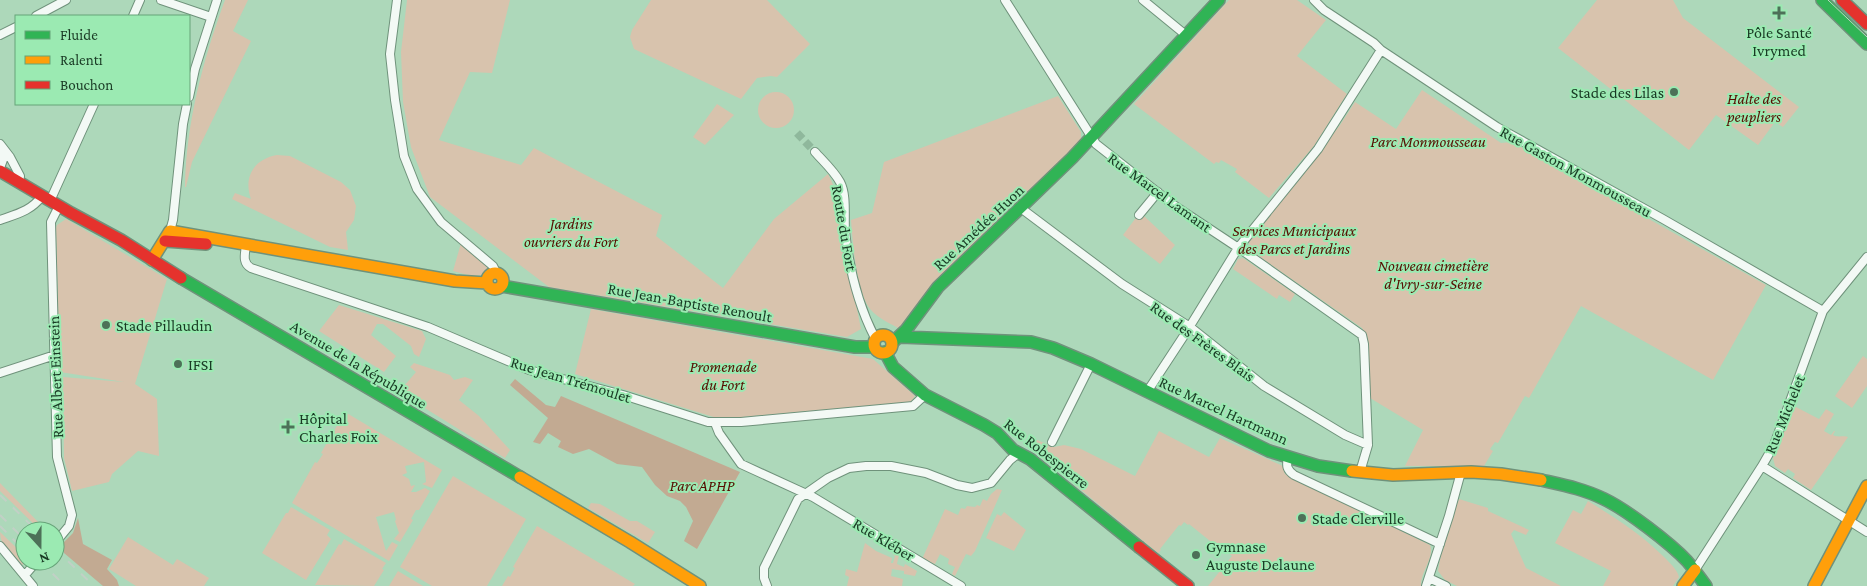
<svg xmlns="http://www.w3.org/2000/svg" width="1867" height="586" viewBox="0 0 1867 586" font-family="'Crimson Pro',serif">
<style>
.green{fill:#d8c3ad}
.forest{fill:#c2aa92}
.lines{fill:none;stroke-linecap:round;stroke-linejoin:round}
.street-tunnel{stroke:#8fb89c;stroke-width:8;stroke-dasharray:8 4;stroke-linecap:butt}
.street-casing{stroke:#6f927b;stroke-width:10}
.fast-casing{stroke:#6f927b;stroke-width:14}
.slow-casing{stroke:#6f927b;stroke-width:14}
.jam-casing{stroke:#6f927b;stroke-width:14}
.street{stroke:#f3f9f5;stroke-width:8}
.fast{stroke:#30b455;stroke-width:11}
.slow{stroke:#ff9f0a;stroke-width:11}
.jam{stroke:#e5322d;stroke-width:11}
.tram{stroke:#c2d0c6;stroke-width:1}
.rail{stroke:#c2d0c6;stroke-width:2;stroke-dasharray:9 9;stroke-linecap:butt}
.poi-dot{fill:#4d7158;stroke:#9beab2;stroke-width:2}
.labels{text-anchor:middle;stroke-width:4;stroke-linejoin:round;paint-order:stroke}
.poi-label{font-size:16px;fill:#193a24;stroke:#9beab2;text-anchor:start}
.park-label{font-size:16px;font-style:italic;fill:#570f02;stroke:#9beab2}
.street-label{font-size:16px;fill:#193a24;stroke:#9beab2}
</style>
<rect width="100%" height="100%" fill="#add8ba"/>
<path class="green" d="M225,0H248L233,31L251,41L192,162L186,187H185C186,123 203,60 225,0Z
M407,0H510L492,73L470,72L439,140L521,165L534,148L662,215L656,236L723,288L774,219L828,174C839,193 838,212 842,234C847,266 855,297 861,329L847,337L549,287L430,197L411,147L403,102L401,52Z
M651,0H767L810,44L777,77L771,76L757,78L741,99L634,49L630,37L632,30Z
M1229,0H1297L1326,20L1297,56L1347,94L1314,146L1269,198L1235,172L1237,169L1221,160L1219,163L1216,162L1214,164L1134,104Z
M1597,0H1673L1683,18L1799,107L1783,127L1775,122L1758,145L1716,115L1689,150L1558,48Z
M1422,90L1501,143L1512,142L1766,285L1713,380L1581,306L1529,398L1525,396L1498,443L1495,442L1490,449L1493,451L1484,466H1405L1423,430L1370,398L1367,337L1362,328L1260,257L1250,249L1249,242L1340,125L1355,102L1396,129Z
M758 110a18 18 0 1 1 36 0a18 18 0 1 1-36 0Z
M1058,96L1081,132V140L1013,209L932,285L906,326L900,329C891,324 878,318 871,310C856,293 853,243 851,220L872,213L884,162Z
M717,104L734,115L705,145L693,137Z
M277,155L290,156L341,182L350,190L356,206L354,220L346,232L348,250L330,247L232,199L235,193L251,199C243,177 254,159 277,155Z
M1138,215L1144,216L1175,245L1160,264L1123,235Z
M66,219L167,279L135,384L157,399L159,456L138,451L112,474L109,482L72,491L64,458L63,377L124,382L60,372L56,228L57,225Z
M461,243L488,265L489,268C481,281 466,274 453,271Z
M1243,258L1295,294L1290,302L1279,295L1277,299L1233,269L1238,259Z
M339,305L422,331L426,339L419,357L414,354L411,346L383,324H377L371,335L396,356L384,372L319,331Z
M591,309L873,359L915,396L911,402L720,419L575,374Z
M1863,356L1867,359V386L1852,408L1835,396Z
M414,363L450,375L454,380L465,377L473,380L459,400L479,416L510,450L505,458L399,392L416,372L410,367Z
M1794,406L1819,419L1826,409L1834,414L1824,431L1831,435L1834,431H1835L1833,435C1838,438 1844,435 1848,437L1811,490L1793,478L1795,474L1788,469L1785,473L1775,466L1773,458Z
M345,412L442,470L432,488L422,484L426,482L424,462L405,466L407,473L402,475L409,479L411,486L415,485L411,492H416L425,488L430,491L419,510H416L411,519L413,520L400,542L394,539L399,533L395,521L396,520L394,512L376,517L386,551L392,542L398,545L389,561L292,503L315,462L317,463L323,454L321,453Z
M1159,431L1209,457L1220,438L1283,466L1285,474L1430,545C1435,558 1420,572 1421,586H1208L1232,556L1222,547L1220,549L1189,524L1188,525L1184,522L1181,526L1179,525L1160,549L1161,550L1158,553L1025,444L1037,440L1054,447L1064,445L1081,449L1135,476Z
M453,476L526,519L487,586H432L400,567Z
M0,483L42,526L47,531H41L0,491Z
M997,489L1002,490L975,551L971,556L966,554L955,576L952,574L955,567L948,564L949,559L940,554L935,564L922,559L945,509L958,515L961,508L965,509L967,506L975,507L977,505L980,506L983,499L987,501L991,494Z
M1459,499L1488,508V511L1529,530L1526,535L1514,530L1511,534L1526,568L1561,586H1457L1445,580L1438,571C1442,546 1450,522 1459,499Z
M1588,501C1617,519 1638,532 1663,556C1669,562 1677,569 1679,577L1673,586H1603L1611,571L1555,543L1573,510L1581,514Z
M591,503L600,504L630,521H637L655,532L648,543L588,508Z
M291,507L330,530L327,535L331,539L306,580L262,553L286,513H288Z
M1004,512L1026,530L1014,551L986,538L997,514L1001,516Z
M537,526L635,584L633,586H502L508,576L510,577L515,568L513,567Z
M0,532L25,556V561L31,562L21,565C11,556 0,546 0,532Z
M128,537L173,565L177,559L209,578L204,586H136L109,569Z
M344,539L386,563L382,569L384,570L374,586L315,585L339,544L341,545Z
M865,543L876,551L892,558L891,563H893L895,556L893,554V551L899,554L897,564L904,567L905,564L917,571L915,576L904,574V571L892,569L891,576L903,579L902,586H847L849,577L845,575L846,569L857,572Z
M398,571L423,586H389Z"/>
<path class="forest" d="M515,379L546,405L555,407L561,396L740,472L697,549L684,541L693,521L686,507L680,501L667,496L655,485L642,467L617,464L589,449L573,454L558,447L561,441L548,433L540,444L533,442L548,418L510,385Z
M78,518L83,544L112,560L107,569L117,580L119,586H103L64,553L63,543L73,533Z"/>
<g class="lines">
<path class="street-tunnel" d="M797,133L815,152"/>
<defs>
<path id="street" d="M161,0L211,17
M397,0L390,54L395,100L404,156L417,189L441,222L493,266L496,272
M1005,0L1096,144L1175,206L1243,251L1362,335L1364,344L1368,445L1360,472
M1143,0L1187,36
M1314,0L1324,10L1374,43L1381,50L1497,127L1663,219L1823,311
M36,16L66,0
M133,16L140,0
M0,35L16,27
M189,97L195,69L217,0
M0,144L10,157L20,176L19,182
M815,152C823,161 834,171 840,182C847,195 844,216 845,231C849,268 858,305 875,338
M0,168L4,157L2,149
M50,201L94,104
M1022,209L1122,284L1190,327L1264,386L1345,435L1368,445
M1139,215L1158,192
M0,220C17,214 31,211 42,196
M170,231L173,220L183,124L187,104
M246,245C245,254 242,263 251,268L428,327L529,370L623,395L708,422H741L913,406L925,395
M0,373L55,355
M1147,392L1187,331L1238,248L1318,149L1381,50
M715,423L719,433L741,464L813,497L961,586
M1052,442L1091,364
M1288,458C1286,466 1287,470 1294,475L1440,544
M1762,466L1867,532
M55,543L69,526L72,515L57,457L51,222L59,206
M0,546L33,586
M1695,570L1762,466L1774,445L1823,311L1867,257
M25,575L37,561
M1429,578L1446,586
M767,586L764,578V568L798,499L828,478L849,468L866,466H891L926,473L957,485L972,488L991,483L1010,460L1019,453
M1426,586L1449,516L1461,472"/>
<path id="fast" d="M1822,0L1867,44
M181,278L520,477
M502,286L855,347H874
M901,337L1031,342L1053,348L1091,364L1269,451L1318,466L1352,471
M893,342L906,330L938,287L1072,158L1219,0
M885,352L893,367L925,395L984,425L997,433L1013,450L1030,459L1139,547
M1541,480C1563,485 1584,489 1604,499C1627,510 1670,543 1687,561C1694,569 1700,578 1706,586"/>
<path id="slow" d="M152,260L170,231L455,281L487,283
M487 281a8 8 0 1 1 16 0a8 8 0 1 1-16 0Z
M874 344a9 9 0 1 1 18 0a9 9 0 1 1-18 0Z
M1352,471L1393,475L1471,472L1501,474L1541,480
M520,477L630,542L700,586
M1683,586L1695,570
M1814,586L1867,486"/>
<path id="jam" d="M1842,0L1867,24
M0,171L71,213L121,240L181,278
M165,241L206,244
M1139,547L1188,586"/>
</defs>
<use href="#street" class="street-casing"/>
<use href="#fast" class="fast-casing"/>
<use href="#slow" class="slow-casing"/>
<use href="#jam" class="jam-casing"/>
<use href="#street" class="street"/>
<use href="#fast" class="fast"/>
<use href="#slow" class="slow"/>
<use href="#jam" class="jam"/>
<path class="tram" d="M1828,0L1867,37"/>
<path class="rail" d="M0,495L37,531
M0,515L25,540
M0,526L25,551
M55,549L94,586
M40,561L65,586"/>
</g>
<g class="poi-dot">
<path d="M1776.5 5.5h5v5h5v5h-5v5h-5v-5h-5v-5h5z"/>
<circle cx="1674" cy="92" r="5"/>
<circle cx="106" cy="325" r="5"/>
<circle cx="178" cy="364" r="5"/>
<path d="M285.5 419.5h5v5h5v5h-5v5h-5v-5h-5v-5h5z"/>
<circle cx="1302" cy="518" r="5"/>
<circle cx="1196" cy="555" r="5"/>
</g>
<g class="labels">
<g class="poi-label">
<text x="1779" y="38" text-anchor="middle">Pôle Santé<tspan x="1779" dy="18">Ivrymed</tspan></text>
<text x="1664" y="98" text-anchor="end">Stade des Lilas</text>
<text x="116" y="331">Stade Pillaudin</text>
<text x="188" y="370">IFSI</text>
<text x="299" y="424">Hôpital<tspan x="299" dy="18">Charles Foix</tspan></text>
<text x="1312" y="524">Stade Clerville</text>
<text x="1206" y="552">Gymnase<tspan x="1206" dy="18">Auguste Delaune</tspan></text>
</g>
<g class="park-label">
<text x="1754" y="104">Halte des<tspan x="1754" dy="18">peupliers</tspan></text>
<text x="1428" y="147">Parc Monmousseau</text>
<text x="571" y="229">Jardins<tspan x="571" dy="18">ouvriers du Fort</tspan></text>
<text x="1294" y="236">Services Municipaux<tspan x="1294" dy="18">des Parcs et Jardins</tspan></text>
<text x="1433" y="271">Nouveau cimetière<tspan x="1433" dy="18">d'Ivry-sur-Seine</tspan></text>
<text x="723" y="372">Promenade<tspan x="723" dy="18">du Fort</tspan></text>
<text x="702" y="491">Parc APHP</text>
</g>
<g class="street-label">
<text transform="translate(1576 171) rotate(29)" y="6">Rue Gaston Monmousseau</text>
<text transform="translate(1160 192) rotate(36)" y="6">Rue Marcel Lamant</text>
<text transform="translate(978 227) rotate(-43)" y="6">Rue Amédée Huon</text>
<text transform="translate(845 228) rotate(80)" y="6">Route du Fort</text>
<text transform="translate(690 302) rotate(10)" y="6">Rue Jean-Baptiste Renoult</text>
<text transform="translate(1203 341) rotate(36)" y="6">Rue des Frères Blais</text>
<text transform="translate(359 364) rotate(31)" y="6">Avenue de la République</text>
<text transform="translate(55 377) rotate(-92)" y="6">Rue Albert Einstein</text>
<text transform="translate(571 379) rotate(17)" y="6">Rue Jean Trémoulet</text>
<text transform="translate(1224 410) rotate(25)" y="6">Rue Marcel Hartmann</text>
<text transform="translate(1784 414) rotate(-68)" y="6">Rue Michelet</text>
<text transform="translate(1047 453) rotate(38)" y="6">Rue Robespierre</text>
<text transform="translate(884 539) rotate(31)" y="6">Rue Kléber</text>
</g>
</g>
<rect x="15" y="15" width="175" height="90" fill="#9beab2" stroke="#67a479"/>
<rect x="25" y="31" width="25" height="8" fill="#30b455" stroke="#67a479"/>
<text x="60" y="40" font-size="15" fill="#193a24">Fluide</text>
<rect x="25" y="56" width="25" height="8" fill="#ff9f0a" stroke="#67a479"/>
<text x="60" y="65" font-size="15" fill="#193a24">Ralenti</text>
<rect x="25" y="81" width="25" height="8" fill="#e5322d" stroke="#67a479"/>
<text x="60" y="90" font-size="15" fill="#193a24">Bouchon</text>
<g transform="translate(40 546) rotate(159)"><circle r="24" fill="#9beab2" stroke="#67a479"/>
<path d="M0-4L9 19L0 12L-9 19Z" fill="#4d7158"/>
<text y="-8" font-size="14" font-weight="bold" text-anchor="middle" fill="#193a24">N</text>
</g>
</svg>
